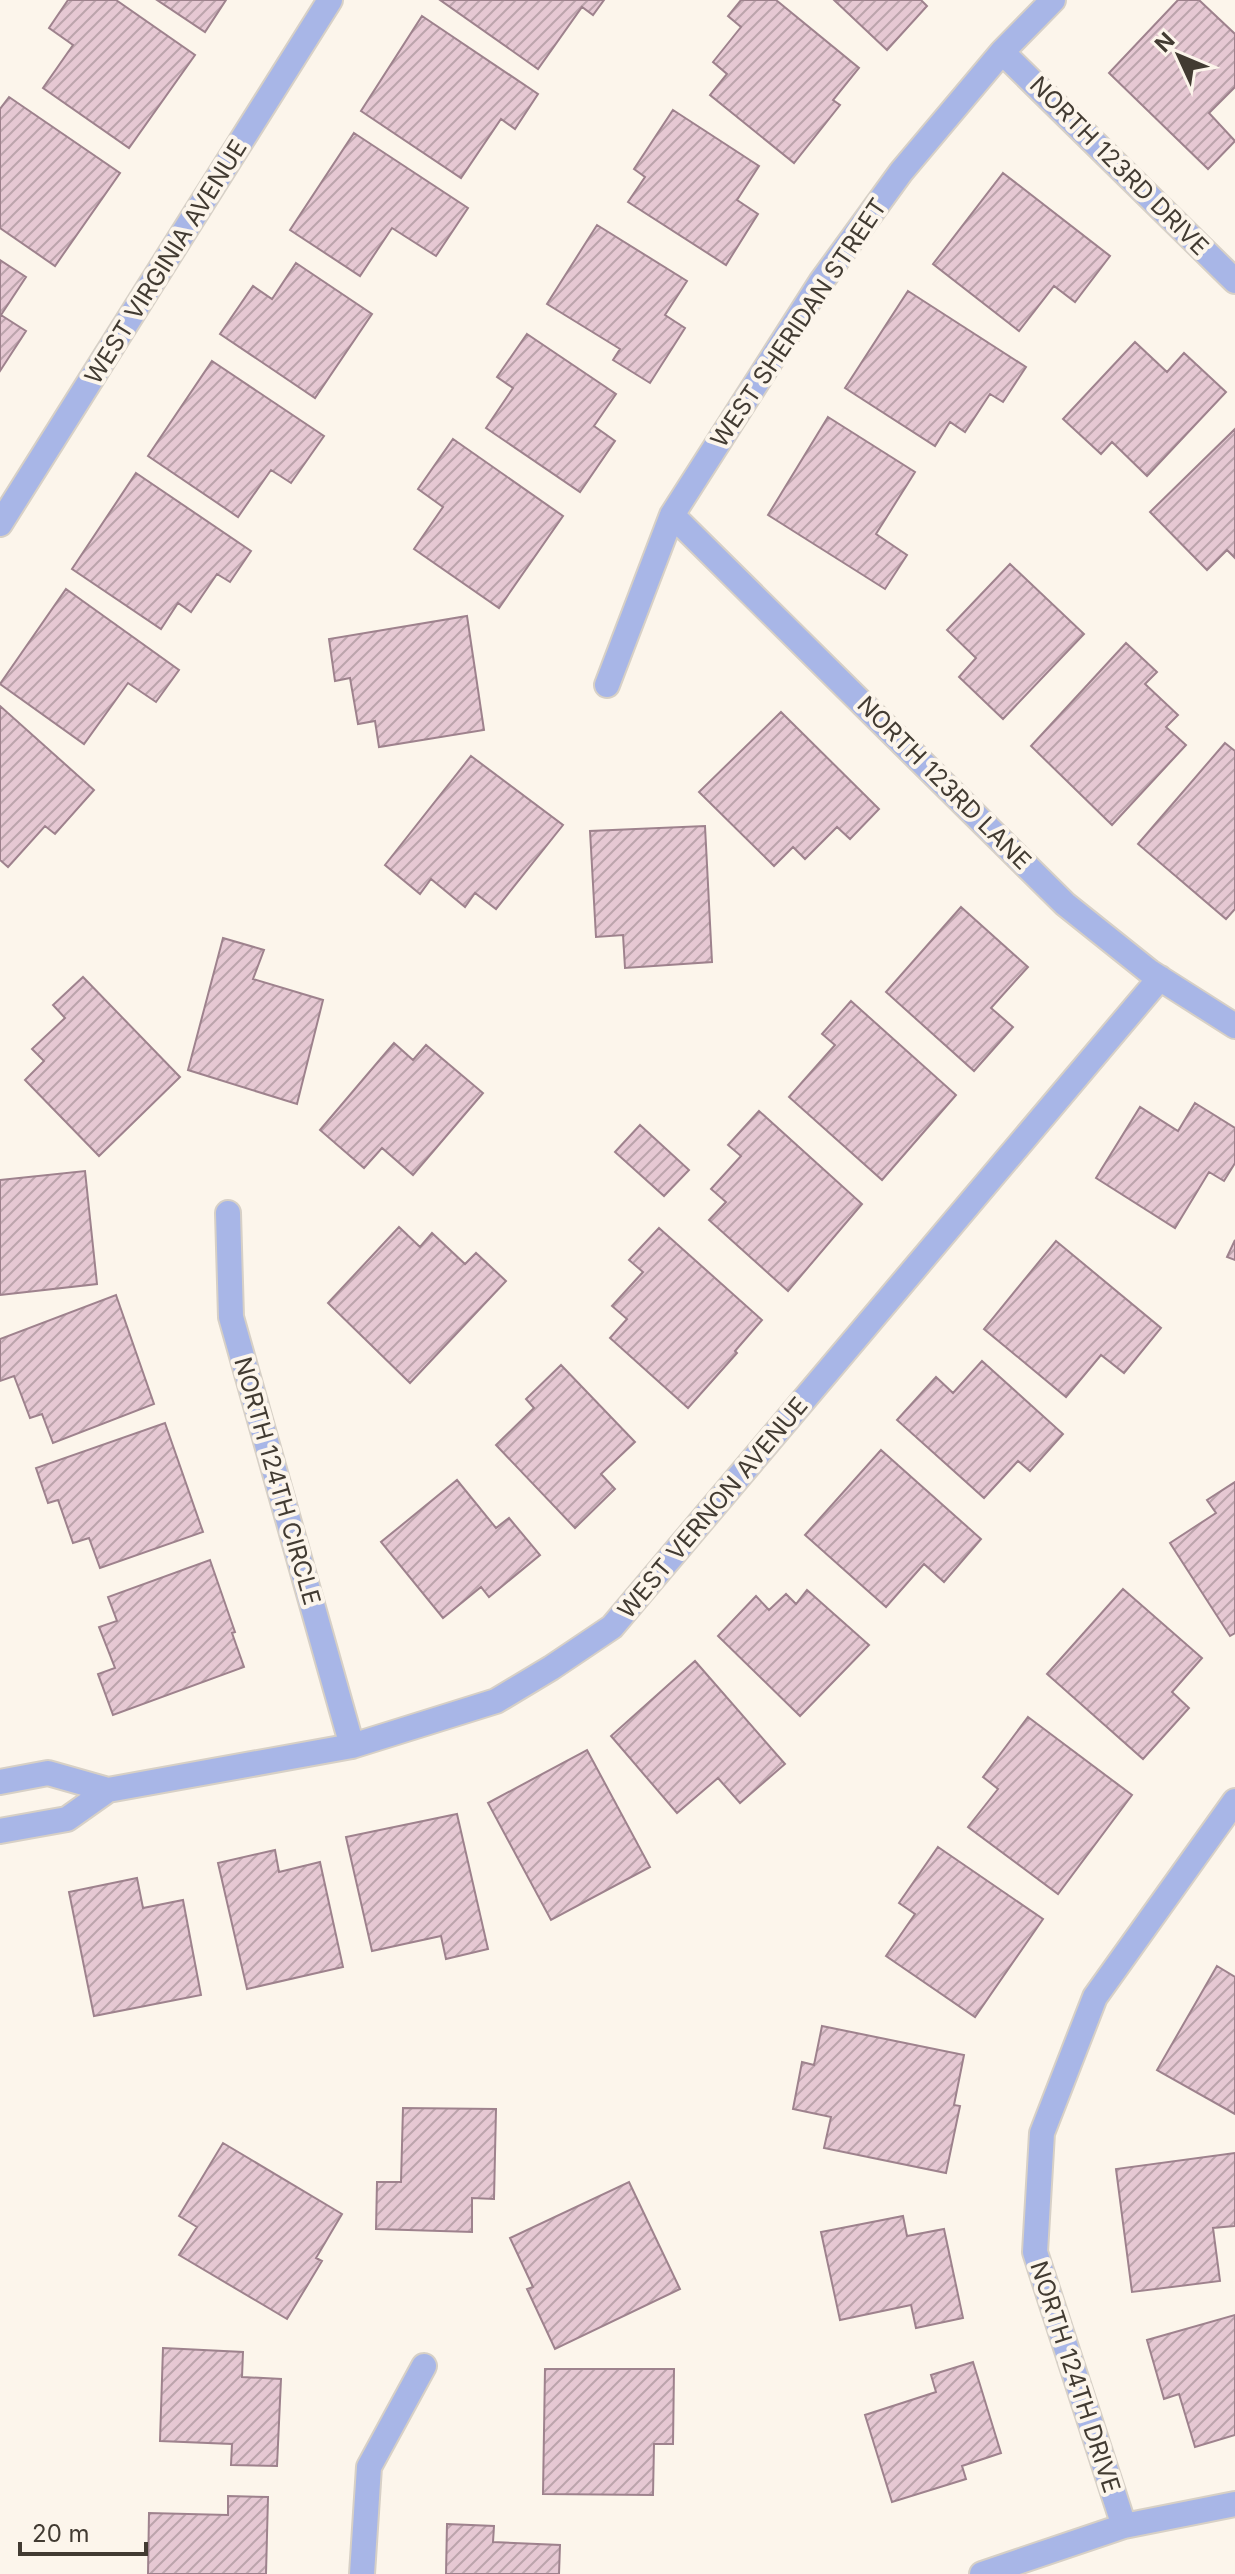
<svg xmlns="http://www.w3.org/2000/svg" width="1235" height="2574" viewBox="0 0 1235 2574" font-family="Inter,sans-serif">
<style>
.building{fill:url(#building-hatch);stroke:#9e828d;stroke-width:2}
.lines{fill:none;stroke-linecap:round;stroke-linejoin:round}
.street-casing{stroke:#d7d0c6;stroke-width:28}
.street{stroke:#a8b6e7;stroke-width:24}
.labels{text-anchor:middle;stroke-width:8;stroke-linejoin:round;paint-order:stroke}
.street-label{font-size:24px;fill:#423b32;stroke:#fcf5eb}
</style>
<defs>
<pattern id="building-hatch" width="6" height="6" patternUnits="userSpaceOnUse" patternTransform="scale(2)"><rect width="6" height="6" fill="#e6c8d3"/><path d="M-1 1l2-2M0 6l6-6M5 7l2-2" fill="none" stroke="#bca4ac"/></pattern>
</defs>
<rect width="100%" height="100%" fill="#fcf5eb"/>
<path class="building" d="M68,0H116L195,55L129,148L43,88L73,45L49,28Z
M157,0H226L205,32Z
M440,0H604L593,15L582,7L538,69Z
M741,0H776L859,68L833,100L840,105L794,163L710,95L727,74L713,62L741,27L728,16Z
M834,0H921L927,6L887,50Z
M1178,0H1199L1235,34V87L1209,113L1235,141L1208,169L1109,73Z
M422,16L538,94L515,129L501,119L461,178L361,111Z
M9,97L120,173L55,266L0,228V109Z
M673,110L759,166L737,200L758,214L726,265L628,202L645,177L634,169Z
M354,133L468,208L436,256L392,228L360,276L290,230Z
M1003,173L1110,256L1075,302L1054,286L1019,331L933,264Z
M597,225L687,281L665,315L685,328L650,383L613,360L620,349L547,304Z
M0,260L26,277L1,315L26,331L0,371Z
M296,263L372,314L315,398L220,334L253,286L272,299Z
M908,291L1026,367L1003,402L990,394L965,432L950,422L935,446L845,388Z
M527,334L616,394L594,426L615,441L580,492L486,428L513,388L497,377Z
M1135,342L1167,372L1184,353L1226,392L1147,476L1112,442L1101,454L1063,419Z
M212,361L324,436L291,483L271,470L238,517L148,456Z
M828,417L915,472L876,534L907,555L885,589L768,515Z
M1235,429V558L1227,550L1207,570L1150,512Z
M453,439L563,516L499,608L414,549L443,507L418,489Z
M136,473L251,551L230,582L217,574L191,612L178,603L161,629L72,569Z
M1010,564L1084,634L1003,719L959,677L976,658L947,630Z
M66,589L179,670L156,702L128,683L84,744L0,684Z
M467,616L484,730L379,747L375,721L358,724L350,678L335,681L329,639Z
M1126,643L1157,672L1145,684L1178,715L1166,727L1186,745L1112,825L1031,746Z
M0,706L94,790L55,834L45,826L8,867L0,860Z
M781,712L879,809L850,839L837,827L805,859L793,847L774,866L699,792Z
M1225,743L1235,751V909L1226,919L1138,844Z
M471,756L563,825L496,909L475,893L465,907L431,879L420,894L385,865Z
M705,826L712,962L625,968L623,935L596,937L590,831Z
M961,907L1028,967L991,1008L1013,1027L974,1071L886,992Z
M223,938L264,950L253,979L323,1000L297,1104L188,1070Z
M83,977L180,1077L99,1156L25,1080L44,1061L32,1049L65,1018L53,1005Z
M851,1001L956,1095L882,1180L789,1097L835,1045L822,1034Z
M394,1043L413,1060L426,1045L483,1093L413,1175L382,1148L364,1168L320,1130Z
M1195,1103L1235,1128V1163L1224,1181L1209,1172L1175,1228L1096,1178L1140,1107L1178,1131Z
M759,1111L862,1204L788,1291L709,1220L726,1202L711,1189L741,1156L728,1145Z
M640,1125L689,1170L664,1196L615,1152Z
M85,1171L97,1284L0,1295V1180Z
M399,1227L420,1247L432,1233L465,1264L476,1253L506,1281L410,1383L328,1303Z
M659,1228L762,1320L735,1351L737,1353L688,1408L610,1338L627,1319L612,1306L643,1272L629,1260Z
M1235,1240V1260L1227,1257Z
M1056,1241L1161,1328L1124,1373L1101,1355L1066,1397L984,1329Z
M116,1295L154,1404L53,1443L42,1414L30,1418L14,1376L0,1381V1339Z
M982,1361L1063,1434L1030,1471L1018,1461L984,1498L897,1420L936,1377L953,1393Z
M561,1365L635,1442L601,1474L615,1489L575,1528L496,1445L534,1408L526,1399Z
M165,1423L203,1532L100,1568L89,1538L73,1543L58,1500L48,1503L36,1468Z
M881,1450L981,1539L944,1582L924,1564L886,1607L805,1535Z
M457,1480L496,1528L509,1518L540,1555L489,1597L481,1587L443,1618L381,1542Z
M1235,1482V1633L1230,1636L1170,1543L1216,1513L1207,1500Z
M210,1560L235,1632L232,1633L244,1667L113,1715L98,1674L115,1668L99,1627L117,1621L108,1597Z
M1123,1589L1202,1658L1172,1692L1189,1708L1143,1759L1047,1674Z
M807,1590L869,1645L800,1716L718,1636L756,1596L769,1610L786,1594L796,1604Z
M695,1661L785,1764L740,1803L718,1778L677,1813L611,1736Z
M1028,1717L1132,1795L1058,1894L968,1827L998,1789L983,1777Z
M587,1750L650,1867L551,1920L488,1803Z
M457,1814L488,1949L446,1959L441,1936L372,1951L346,1837Z
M938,1847L1043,1919L975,2017L886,1956L915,1914L899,1903Z
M275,1850L279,1872L320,1862L343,1967L247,1989L218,1863Z
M137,1878L143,1908L183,1900L201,1995L94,2016L69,1892Z
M1217,1966L1235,1977V2114L1157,2070Z
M822,2026L964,2055L954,2105L960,2106L946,2173L824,2148L831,2117L793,2109L802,2062L814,2065Z
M403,2108L496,2109L494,2199L472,2198V2232L376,2229L377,2182H401Z
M223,2143L342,2214L316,2258L322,2261L287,2319L179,2255L197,2227L179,2216Z
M1235,2153V2226L1213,2228L1220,2281L1132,2292L1116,2169Z
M629,2182L680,2289L555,2349L527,2289L533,2287L510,2238Z
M903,2216L907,2236L944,2229L963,2318L916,2328L911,2305L840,2320L821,2232Z
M1235,2315V2435L1195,2447L1179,2394L1164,2399L1147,2340Z
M163,2348L243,2352L242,2377L281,2379L277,2466L231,2465L232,2444L160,2441Z
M973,2362L1001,2453L962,2466L966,2479L892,2502L865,2415L936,2392L931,2375Z
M545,2369H674L673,2444H654L653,2495L543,2494Z
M228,2496L268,2497L266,2574H148L149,2513L228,2515Z
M447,2524L494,2526L493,2542L560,2545L559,2574H446Z"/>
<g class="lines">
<defs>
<path id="street" d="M1002,52L1235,281
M672,515L1065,904L1150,972L1235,1026
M0,524L330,0
M607,685L672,515L821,282L901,172L1002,52L1053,0
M228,1213L231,1317L352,1746
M0,1782L48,1773L108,1790
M0,1831L67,1819L108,1790L352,1746L496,1701L551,1668L612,1627L1160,978
M1124,2526L1035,2252L1042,2133L1095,1997L1235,1801
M362,2574L369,2467L424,2366
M982,2574L1124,2526L1235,2504"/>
</defs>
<use href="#street" class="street-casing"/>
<use href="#street" class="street"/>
</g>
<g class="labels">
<g class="street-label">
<text transform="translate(1119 166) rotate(45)" y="8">NORTH 123RD DRIVE</text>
<text transform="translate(166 262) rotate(-58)" y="8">WEST VIRGINIA AVENUE</text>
<text transform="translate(799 323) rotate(-56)" y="8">WEST SHERIDAN STREET</text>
<text transform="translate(944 783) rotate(45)" y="8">NORTH 123RD LANE</text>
<text transform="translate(277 1481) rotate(74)" y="8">NORTH 124TH CIRCLE</text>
<text transform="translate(713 1508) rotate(-50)" y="8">WEST VERNON AVENUE</text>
<text transform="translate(1075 2377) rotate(72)" y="8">NORTH 124TH DRIVE</text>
</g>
</g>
<g transform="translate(1179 56) rotate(314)" stroke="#fcf5eb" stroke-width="6" paint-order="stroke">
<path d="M0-6L14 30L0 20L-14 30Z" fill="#423b32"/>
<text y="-12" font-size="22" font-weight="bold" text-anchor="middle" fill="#423b32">N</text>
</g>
<path d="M20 2542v12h126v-12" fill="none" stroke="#423b32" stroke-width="4"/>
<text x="32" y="2542" font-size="24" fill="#423b32" stroke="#fcf5eb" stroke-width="6" paint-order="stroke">20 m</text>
</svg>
